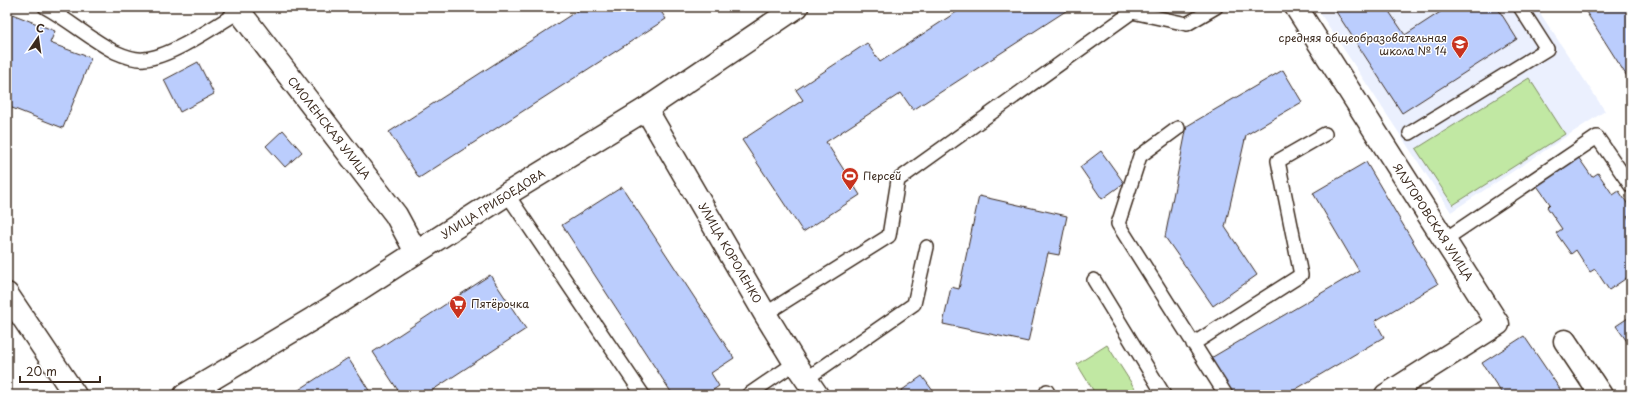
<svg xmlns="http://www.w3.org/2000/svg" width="1638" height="402" viewBox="0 0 1638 402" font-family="'Playpen Sans',sans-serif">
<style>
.built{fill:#ebf0fe}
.green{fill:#c1e8a3;stroke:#7e8960}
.building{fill:#bbcdfd;stroke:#3b2a1e}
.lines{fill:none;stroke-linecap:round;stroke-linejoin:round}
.lane-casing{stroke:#3b2a1e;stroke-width:16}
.street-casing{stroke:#3b2a1e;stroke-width:25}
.secondary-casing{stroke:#3b2a1e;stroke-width:25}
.lane{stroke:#fff;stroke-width:13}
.street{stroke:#fff;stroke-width:22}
.secondary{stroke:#fff;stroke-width:22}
.labels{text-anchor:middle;stroke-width:3;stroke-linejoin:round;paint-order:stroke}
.poi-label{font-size:11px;fill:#3b2a1e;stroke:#fff;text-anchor:start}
.street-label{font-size:11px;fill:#3b2a1e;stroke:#fff}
</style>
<rect width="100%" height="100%" fill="#fff"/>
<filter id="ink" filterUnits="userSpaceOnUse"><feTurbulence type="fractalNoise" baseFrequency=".025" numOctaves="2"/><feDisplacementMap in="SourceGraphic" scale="8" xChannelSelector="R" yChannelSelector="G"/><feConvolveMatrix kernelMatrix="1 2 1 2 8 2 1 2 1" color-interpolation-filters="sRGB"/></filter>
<g filter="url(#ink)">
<path class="built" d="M1316,7H1536L1605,111L1451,212Z"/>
<path class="green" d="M1529,78L1565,134L1453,205L1416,149Z
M1107,345L1139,395H1096L1077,364Z"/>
<path class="building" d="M583,7H658L666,19L419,178L389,132Z
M964,7H1072L913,110L901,93L826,142L860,195L803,232L742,140L803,100L796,90L867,43L880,62Z
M1333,7H1386L1405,35L1448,7H1497L1517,39L1402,113Z
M1583,7H1631V77L1628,78Z
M7,12L55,31L50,43L91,58L63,128L7,106Z
M198,62L214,94L180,112L164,80Z
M1283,70L1302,102L1246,135L1225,227L1257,275L1213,306L1165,237L1187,126Z
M283,130L302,152L285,167L266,146Z
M1101,151L1124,183L1102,199L1080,167Z
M1576,154L1592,177L1598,173L1613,195L1619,191L1631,209V213L1627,216L1631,222V275L1609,290L1595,269L1590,272L1576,250L1571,254L1556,233L1562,229L1547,207L1550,204L1535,183Z
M1366,162L1438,284L1375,321L1384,337L1286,395H1233L1211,358L1359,271L1313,193Z
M622,187L734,358L711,373L719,386L706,395H673L562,225Z
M979,196L1067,216L1059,255L1048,253L1028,342L943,324L951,287L959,289Z
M490,275L526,329L425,395H401L373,352Z
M1631,316V347L1616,326Z
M1524,336L1564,395H1503L1482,363Z
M348,358L372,395H291Z
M922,376L936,395H895Z"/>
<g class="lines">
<defs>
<path id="lane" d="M45,7C69,20 90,39 115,52C124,56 135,60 144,59C173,57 219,23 245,8
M1178,128L1140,156L1118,224L1226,395
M1410,133L1547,49L1520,7
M507,194L643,395
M1444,240L1597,137L1631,186
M1094,280L1164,395
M765,314L889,236L898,180L1132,12L1187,24L1216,7
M1193,344L1301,275L1278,161L1325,134
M806,379L914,304L927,247
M1047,391L1049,395
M748,395L795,363"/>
<path id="street" d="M236,7L396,215L416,252
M1296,7L1498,324L1386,395
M646,109L765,314L795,363L817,395
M1565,341L1601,395"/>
<path id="secondary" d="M7,294L75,395
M185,395L324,312L507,194L646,109L797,7"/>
</defs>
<use href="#lane" class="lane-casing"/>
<use href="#street" class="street-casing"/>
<use href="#secondary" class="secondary-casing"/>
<use href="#lane" class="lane"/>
<use href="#street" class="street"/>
<use href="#secondary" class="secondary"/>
</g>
</g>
<defs>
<symbol id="school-pin" viewBox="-11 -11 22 30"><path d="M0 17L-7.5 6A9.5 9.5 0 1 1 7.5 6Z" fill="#c8321e" stroke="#fff"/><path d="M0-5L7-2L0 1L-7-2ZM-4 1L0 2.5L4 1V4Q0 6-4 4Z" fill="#fff"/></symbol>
<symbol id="stadium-pin" viewBox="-11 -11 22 30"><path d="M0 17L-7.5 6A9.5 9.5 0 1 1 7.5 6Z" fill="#c8321e" stroke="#fff"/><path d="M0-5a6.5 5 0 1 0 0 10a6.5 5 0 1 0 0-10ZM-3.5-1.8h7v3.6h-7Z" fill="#fff"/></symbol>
<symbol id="supermarket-pin" viewBox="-11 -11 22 30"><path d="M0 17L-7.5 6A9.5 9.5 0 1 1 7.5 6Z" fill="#c8321e" stroke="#fff"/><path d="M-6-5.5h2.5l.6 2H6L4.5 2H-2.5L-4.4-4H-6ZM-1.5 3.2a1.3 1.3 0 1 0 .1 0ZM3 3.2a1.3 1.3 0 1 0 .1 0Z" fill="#fff"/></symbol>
</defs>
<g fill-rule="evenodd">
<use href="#school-pin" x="1450" y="34" width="20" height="27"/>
<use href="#stadium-pin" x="840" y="166" width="20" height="27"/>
<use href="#supermarket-pin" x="448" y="294" width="20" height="27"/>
</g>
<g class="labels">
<g class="poi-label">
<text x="1447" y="42" text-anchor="end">средняя общеобразовательная<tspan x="1447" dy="13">школа № 14</tspan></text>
<text x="863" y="180">Персей</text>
<text x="471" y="308">Пятёрочка</text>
</g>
<g class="street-label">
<text transform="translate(329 128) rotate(52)" y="4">СМОЛЕНСКАЯ УЛИЦА</text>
<text transform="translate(493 204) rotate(-32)" y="4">УЛИЦА ГРИБОЕДОВА</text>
<text transform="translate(1433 222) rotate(57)" y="4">ЯЛУТОРОВСКАЯ УЛИЦА</text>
<text transform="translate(730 253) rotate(60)" y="4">УЛИЦА КОРОЛЕНКО</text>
</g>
</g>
<rect width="1638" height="402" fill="none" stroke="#fff" stroke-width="24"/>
<rect x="12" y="12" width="1614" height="378" fill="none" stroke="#3b2a1e" stroke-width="1.5" filter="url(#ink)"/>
<g transform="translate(38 38) rotate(13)" stroke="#ffffff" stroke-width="3" paint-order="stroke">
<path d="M0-3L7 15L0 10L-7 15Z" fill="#3b2a1e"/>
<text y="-6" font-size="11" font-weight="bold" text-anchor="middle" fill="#3b2a1e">С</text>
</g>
<path d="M20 376v6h80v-6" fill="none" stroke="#3b2a1e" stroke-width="2"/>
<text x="26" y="376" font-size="12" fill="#3b2a1e" stroke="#ffffff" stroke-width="3" paint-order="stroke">20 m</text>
</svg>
